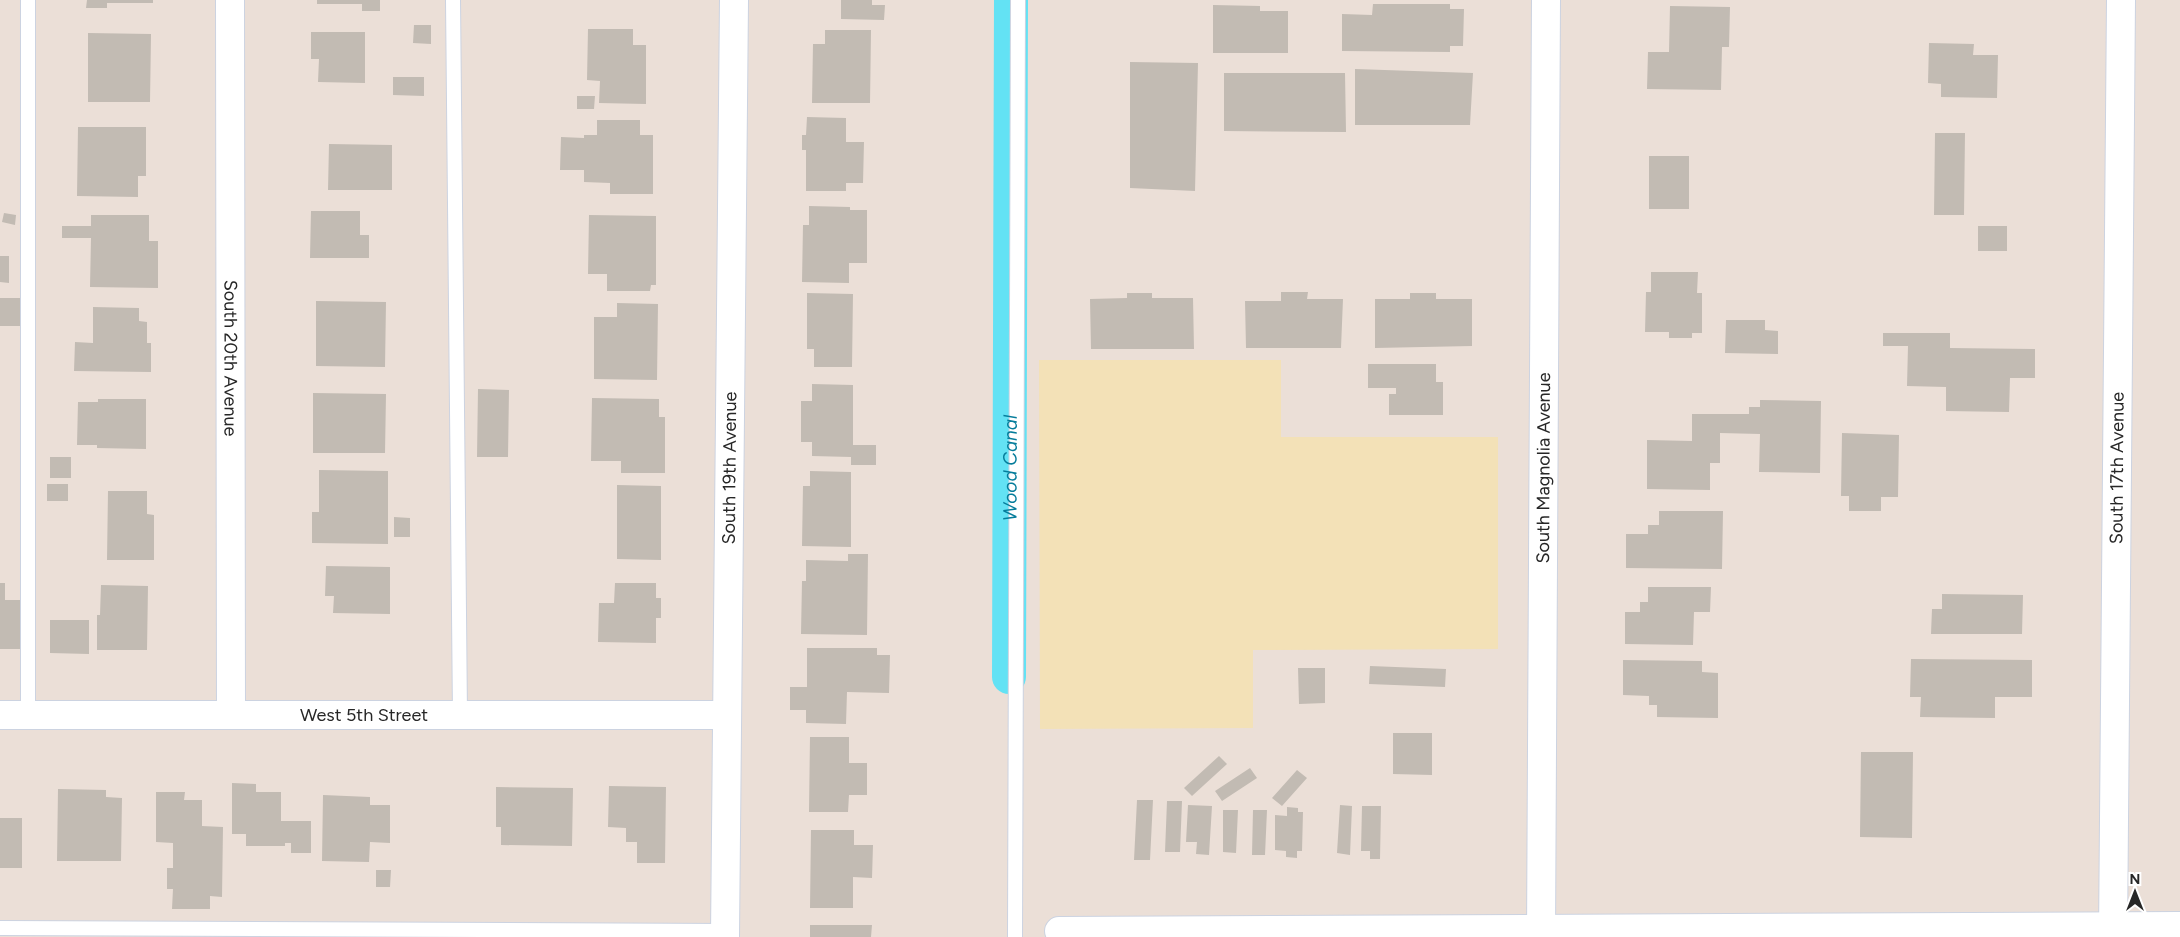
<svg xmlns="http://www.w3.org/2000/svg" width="2180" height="937" viewBox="0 0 2180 937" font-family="Figtree,sans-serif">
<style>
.sand{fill:#f3e1b7}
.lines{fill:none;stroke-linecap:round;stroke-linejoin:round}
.canal{stroke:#63e2f4;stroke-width:34}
.building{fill:#c2bbb3}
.lane-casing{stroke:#ccd3e1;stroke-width:16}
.street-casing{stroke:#ccd3e1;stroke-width:30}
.lane{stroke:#fff;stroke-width:14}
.street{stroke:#fff;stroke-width:28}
.labels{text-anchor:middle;stroke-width:4;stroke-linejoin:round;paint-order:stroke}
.street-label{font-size:18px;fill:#272727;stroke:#fff}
.water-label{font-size:19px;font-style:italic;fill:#067d9b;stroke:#fff}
</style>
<rect width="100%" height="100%" fill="#ebdfd7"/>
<path class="sand" d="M1039,360H1281V437H1498V649L1253,650V728L1040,729Z"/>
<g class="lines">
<path class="canal" id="s1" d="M1009,677L1011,0"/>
</g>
<path class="building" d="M87,0H153V3H107V8H86Z
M317,0H380V11H362V4H317Z
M841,0H872V5H885L884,20L841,19Z
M1373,4H1450V9H1464L1463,46H1450V52L1342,51V14L1372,15Z
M1213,5L1260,6V11H1288V53H1213Z
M1670,6L1730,7L1729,47H1722L1721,90L1647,89L1648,52H1669Z
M414,25H431V44L413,43Z
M588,29H633V45H646V104L599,103L600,81L587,80Z
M825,30H871L870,103H812L813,44H825Z
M311,32H365V83L318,82L319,59H311Z
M88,33L151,34L150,102H88Z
M1929,43L1974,44L1973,55H1998L1997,98L1941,97V84L1928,83Z
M1130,62L1198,63L1195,191L1130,188Z
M1355,69L1473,73L1470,125H1355Z
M1224,73H1345L1346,132L1224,131Z
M393,77H424V96L393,95Z
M577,96H595L594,109H577Z
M807,117L846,118V142H864L863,183H846V191H806V150H802V135H806Z
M597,120H640V135H653V194H610V183L584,182V170H560L561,137L584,138V135H597Z
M78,127H146V176H138V197L77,196Z
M1935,133H1965L1964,215H1934Z
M329,144L392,145V190H328Z
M1649,156H1689V209H1649Z
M809,206L850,207V210H867V263H849V283L802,282L803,225H809Z
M311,211H360V235H369V258H310Z
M4,213L16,215L15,225L2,222Z
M91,215H149V241H158V288L90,287L91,238H62V226H91Z
M589,215L656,216V285H651L650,291H607V274H588Z
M1978,226H2007V251H1978Z
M0,256H9V283L0,282Z
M1651,272H1698L1697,293H1702V333H1692V338H1669V332H1645L1646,292H1651Z
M1281,292H1308L1307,299H1343L1341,348H1246L1245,301H1281Z
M807,293L853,294L852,367H814V349H807Z
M1127,293H1152V298H1193L1194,349H1091L1090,299L1127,298Z
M1410,293H1436V299H1472V346L1375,348V299H1410Z
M0,298H20V326H0Z
M316,301L386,302L385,367L316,366Z
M617,303L658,304L657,380L594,379V317H617Z
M93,307L139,308V321L147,322V343H151V372L74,371L75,342L93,343Z
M1726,320H1765V330L1778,331V354L1725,353Z
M1883,333H1950V348L2035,349V378H2010L2009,412L1946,411V387L1907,386L1908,346H1883Z
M1368,364H1436V382H1443V415H1389V394H1396V388H1368Z
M812,384L853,385V445H876V465H851V457L812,456V442H801V401H812Z
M478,389L509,390L508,457H477Z
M313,393L386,394L385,453H313Z
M592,398L659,399V417H665V473H621V461H591Z
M98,399H146V449L97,448V445H77L78,402H98Z
M1760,400L1821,401L1820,473L1759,472L1760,434L1720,433V463H1710V490L1647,489V440L1692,441V414H1749V407H1760Z
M1842,433L1899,435L1898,497H1881V511H1849V496H1841Z
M50,457H71V478H50Z
M319,470L388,471V544L312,543V512H319Z
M810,471L851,472V547L802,546L803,486H810Z
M47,484H68V501H47Z
M617,485L661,486V560L617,559Z
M108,491H147V514L154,515V560H107Z
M1659,511H1723L1722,569L1626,568V534H1648V525H1659Z
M394,517L410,518V537H394Z
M848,554H868L867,635L801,634L802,581H806V560L848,561Z
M326,566L390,567V614L333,613L334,596H325Z
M0,583H5V600H25L24,649H0Z
M615,583H656V598H661V618H656V643L598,642L599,603H614Z
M101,585L148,586L147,650H97V615H100Z
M1648,587H1711L1710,612H1694L1693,645L1625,644V612H1640V602H1648Z
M1942,594L2023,595L2022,634H1931L1932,609H1942Z
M50,620H89V654L50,653Z
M807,648H877V655H890L889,693L847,692L846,724L806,723V710H790V687H807Z
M1911,659L2032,660V697H1995V718L1920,717L1921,697H1910Z
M1623,660L1702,661V672L1718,673V718L1657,717V705H1649V696L1623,695Z
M1370,666L1446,669L1445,687L1369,684Z
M1298,668H1325V703L1299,704Z
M1393,733H1432V775L1393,774Z
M810,737H849V763H867V795H849L848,812H809Z
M1861,752H1913L1912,838L1860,837Z
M1219,756L1227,764L1192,796L1184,788Z
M1250,768L1257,778L1222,801L1215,791Z
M1297,770L1307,778L1282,806L1272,798Z
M232,783L256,784V792H281V821H311V853H291V843H285V846H246V834H232Z
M609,786L666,787L665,863H637V842H626V828L608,827Z
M496,787L573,788L572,846L501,845V827H496Z
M58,789L106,790V797L122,798L121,861H57Z
M156,792H185L184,800H202V826L223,827L222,897L210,896V909H172L173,889H167V868H173V843L156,842Z
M323,795L370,797V805H390V843L370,842L369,862L322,861Z
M1137,800H1153L1150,860H1134Z
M1167,801H1182L1180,852H1165Z
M1188,805L1212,806L1209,855L1196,854L1197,842H1186Z
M1340,805L1352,806L1350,855L1337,853Z
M1362,806H1381L1380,859H1370V851H1361Z
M1287,807L1298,808V812H1303L1302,851H1297V858L1286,857V851L1275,850V815L1287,816Z
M1223,810H1238L1236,853L1223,852Z
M1253,810H1267L1265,855H1252Z
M0,818H22V868H0Z
M811,830H854V845H873L872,878L853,877V908H810Z
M376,870H391L390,887H376Z
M810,925H872L871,937H810Z"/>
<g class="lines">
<defs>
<path id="lane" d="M453,0L460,715
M28,715V0
M0,928L725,931
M1015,937L1018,0"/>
<g id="street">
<path id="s2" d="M230,0L231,715"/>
<path id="s3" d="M0,715H727"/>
<path d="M1059,931L2180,926"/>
<path id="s4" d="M725,937L734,0"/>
<path id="s5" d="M1541,937L1546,0"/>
<path id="s6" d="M2113,937L2121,0"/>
</g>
</defs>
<use href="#lane" class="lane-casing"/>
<use href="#street" class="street-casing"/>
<use href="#lane" class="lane"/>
<use href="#street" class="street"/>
</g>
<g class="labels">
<g class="street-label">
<text dy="6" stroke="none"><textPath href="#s2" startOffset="358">South 20th Avenue</textPath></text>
<text dy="6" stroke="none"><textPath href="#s4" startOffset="469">South 19th Avenue</textPath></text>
<text dy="6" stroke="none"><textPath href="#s5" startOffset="469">South Magnolia Avenue</textPath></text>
<text dy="6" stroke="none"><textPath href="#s6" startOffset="469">South 17th Avenue</textPath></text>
<text dy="6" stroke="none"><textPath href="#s3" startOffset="364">West 5th Street</textPath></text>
</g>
<g class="water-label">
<text dy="7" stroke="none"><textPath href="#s1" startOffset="209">Wood Canal</textPath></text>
</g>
</g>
<g transform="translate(2135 892)" stroke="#ffffff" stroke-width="4" paint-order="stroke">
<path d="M0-4L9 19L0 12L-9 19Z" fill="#272727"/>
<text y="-8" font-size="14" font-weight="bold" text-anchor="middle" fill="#272727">N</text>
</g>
</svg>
